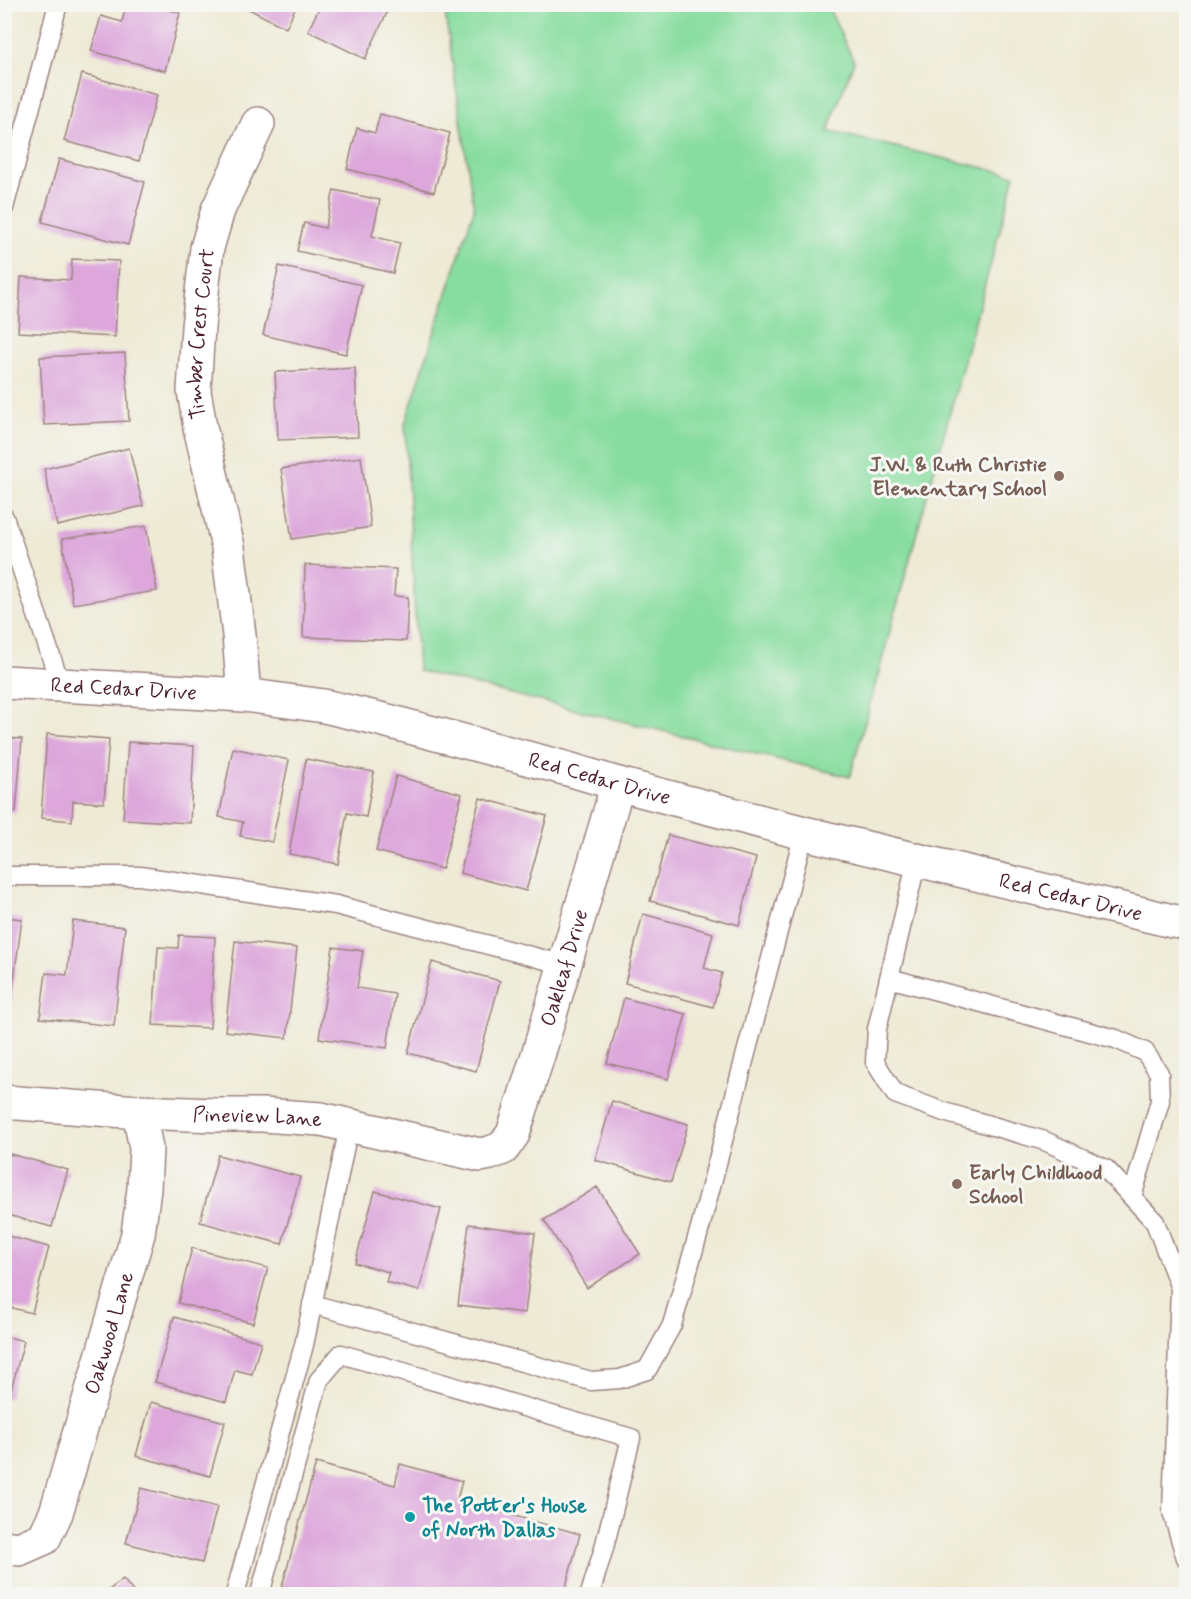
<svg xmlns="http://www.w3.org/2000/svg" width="1191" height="1599" viewBox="0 0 1191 1599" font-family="Mynerve,sans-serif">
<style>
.green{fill:#87dd9f;stroke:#687e65;stroke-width:1.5}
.building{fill:#dda7dc}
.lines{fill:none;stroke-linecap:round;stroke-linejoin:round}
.service-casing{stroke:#9c8480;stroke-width:21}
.minor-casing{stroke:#9c8480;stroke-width:36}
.service{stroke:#fff;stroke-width:18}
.minor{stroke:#fff;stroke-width:33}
.education-dot{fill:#8d6e63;stroke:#f6f6f2;stroke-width:2}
.culture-dot{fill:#0f9aa8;stroke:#f6f6f2;stroke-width:2}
.labels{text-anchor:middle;stroke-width:6;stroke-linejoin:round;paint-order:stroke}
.street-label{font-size:21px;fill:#4a1f2b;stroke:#f6f6f2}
.education-label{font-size:21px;font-weight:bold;fill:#785e54;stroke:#f6f6f2;text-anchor:end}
.culture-label{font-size:21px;font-weight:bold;fill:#0d838f;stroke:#f6f6f2;text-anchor:start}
</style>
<rect width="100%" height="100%" fill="#f6f6f2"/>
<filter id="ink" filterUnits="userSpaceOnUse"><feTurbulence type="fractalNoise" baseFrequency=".0167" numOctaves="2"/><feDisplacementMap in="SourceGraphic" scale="12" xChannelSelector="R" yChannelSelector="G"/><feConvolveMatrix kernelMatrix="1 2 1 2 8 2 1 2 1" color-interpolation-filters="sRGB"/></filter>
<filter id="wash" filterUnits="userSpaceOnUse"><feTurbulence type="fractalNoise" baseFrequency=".008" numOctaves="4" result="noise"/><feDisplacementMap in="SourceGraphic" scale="24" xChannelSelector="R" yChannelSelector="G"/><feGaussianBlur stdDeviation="1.35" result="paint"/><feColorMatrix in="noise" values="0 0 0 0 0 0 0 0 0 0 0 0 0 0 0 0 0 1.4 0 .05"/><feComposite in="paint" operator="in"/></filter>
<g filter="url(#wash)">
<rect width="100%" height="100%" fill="#eeead5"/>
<path class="green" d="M444,5H827L854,61L828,131L1015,175L850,777L418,671L405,424L474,209Z"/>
<g id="blocks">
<path class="building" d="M126,4H148L180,13L165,71L91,51L101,16L122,22Z
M239,4H297L286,28Z
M321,4H391L365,59L308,31Z
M82,74L157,95L139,161L64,141Z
M380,114L450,133L434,192L347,169L357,128L375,133Z
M59,159L145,182L128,245L42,222Z
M334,190L380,200L372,236L400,243L393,273L297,251L304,223L325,228Z
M72,259L119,261L115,337L18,332L21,277L71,280Z
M279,266L362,285L346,354L263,335Z
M125,353L129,421L44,425L40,357Z
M355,368L358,437L278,440L275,372Z
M129,448L143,506L57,526L44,469Z
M361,457L371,527L292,539L281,469Z
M146,526L157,591L73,604L62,539Z
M305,565L396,569L394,596L408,597L406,641L303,637Z
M47,734L109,739L104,803L73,801L72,821L41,818Z
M4,738L22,739L16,812L4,811Z
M128,742L194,746L190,823L123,819Z
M233,748L289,760L272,842L240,836L243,822L219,817Z
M306,759L374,772L366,817L347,813L338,864L289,854Z
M396,776L462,794L442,869L376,851Z
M480,798L547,816L526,891L460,873Z
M668,835L756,858L739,925L650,901Z
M643,914L713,933L704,968L722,973L713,1007L625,983Z
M4,917L22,919L9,1017L4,1016Z
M73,921L125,927L114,1026L40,1018L46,973L67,975Z
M179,935L215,937L210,1028L153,1025L158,947L178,948Z
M235,941L297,948L287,1038L225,1031Z
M333,947L363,951L357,988L395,994L387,1048L319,1038Z
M432,962L500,981L476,1071L408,1053Z
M624,998L686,1014L668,1079L607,1063Z
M612,1101L688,1124L671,1182L595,1160Z
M10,1154L68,1170L52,1227L4,1214V1174Z
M218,1155L300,1177L282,1244L200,1222Z
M597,1187L640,1254L587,1288L544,1220Z
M375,1191L441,1209L419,1291L386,1282L389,1272L355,1263Z
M469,1224L535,1233L525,1313L458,1305Z
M4,1235L49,1247L32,1313L4,1306Z
M192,1248L268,1268L253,1323L178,1303Z
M174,1317L261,1342L252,1374L235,1370L226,1402L155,1382Z
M4,1336L24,1341L9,1398L4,1397Z
M151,1402L225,1422L210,1476L136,1456Z
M316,1463L395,1485L400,1464L462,1481L457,1500L580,1534L564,1594H280Z
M141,1488L217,1507L202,1563L126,1543Z
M123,1579L135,1594H104Z"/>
</g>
</g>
<g filter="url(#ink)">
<use href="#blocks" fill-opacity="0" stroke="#9c8480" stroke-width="1.5"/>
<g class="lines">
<defs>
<path id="service" d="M4,208L58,4
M4,517L61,686
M917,860L877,1029L875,1062L895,1094L944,1112L1045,1141L1106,1169L1155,1222L1180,1288L1172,1512L1186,1558
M4,876H140L336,905L565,965
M889,978L1116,1039L1145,1052L1159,1073L1160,1101L1132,1197
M312,1304L591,1381L620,1379L647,1370L672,1325L700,1228L804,833
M235,1594L304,1345L349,1126
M260,1594L319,1380L341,1354L631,1438L604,1548L590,1594"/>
<g id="minor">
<path id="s1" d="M4,682L244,695L324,706L380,719L568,769L618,784L804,833L1172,921L1186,923"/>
<path id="s2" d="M244,695L239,635L228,547L200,427L194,391L198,327L207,248L218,210L258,124"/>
<path id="s3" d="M4,1102L139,1112L215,1115H262L321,1119L480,1155L490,1153L503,1148L513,1134L539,1052L618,784"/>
<path id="s4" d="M4,1547L19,1549L44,1538L56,1513L138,1234L144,1189L146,1148L139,1112"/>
</g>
</defs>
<use href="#service" class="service-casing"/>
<use href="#minor" class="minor-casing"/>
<use href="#service" class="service"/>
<use href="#minor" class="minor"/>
</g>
</g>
<g class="education-dot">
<circle cx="1059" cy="476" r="6"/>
<circle cx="957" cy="1184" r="6"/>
</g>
<circle class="culture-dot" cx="410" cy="1517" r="6"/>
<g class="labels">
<g class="street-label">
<text dy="7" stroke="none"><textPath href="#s2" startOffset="366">Timber Crest Court</textPath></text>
<text dy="7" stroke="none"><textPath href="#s1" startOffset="120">Red Cedar Drive</textPath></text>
<text dy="7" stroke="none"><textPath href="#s1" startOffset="606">Red Cedar Drive</textPath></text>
<text dy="7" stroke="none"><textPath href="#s1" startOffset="1092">Red Cedar Drive</textPath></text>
<text dy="7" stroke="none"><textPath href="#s3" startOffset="696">Oakleaf Drive</textPath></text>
<text dy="7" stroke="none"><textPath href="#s3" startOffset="254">Pineview Lane</textPath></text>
<text dy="7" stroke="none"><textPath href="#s4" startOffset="258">Oakwood Lane</textPath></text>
</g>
<g class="education-label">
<text x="1047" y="471">J.W. &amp; Ruth Christie<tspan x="1047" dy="24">Elementary School</tspan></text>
<text x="969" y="1179" text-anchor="start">Early Childhood<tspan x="969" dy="24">School</tspan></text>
</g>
<g class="culture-label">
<text x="422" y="1512">The Potter's House<tspan x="422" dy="24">of North Dallas</tspan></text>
</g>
</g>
<rect width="1191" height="1599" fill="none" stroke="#f6f6f2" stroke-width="24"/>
</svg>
